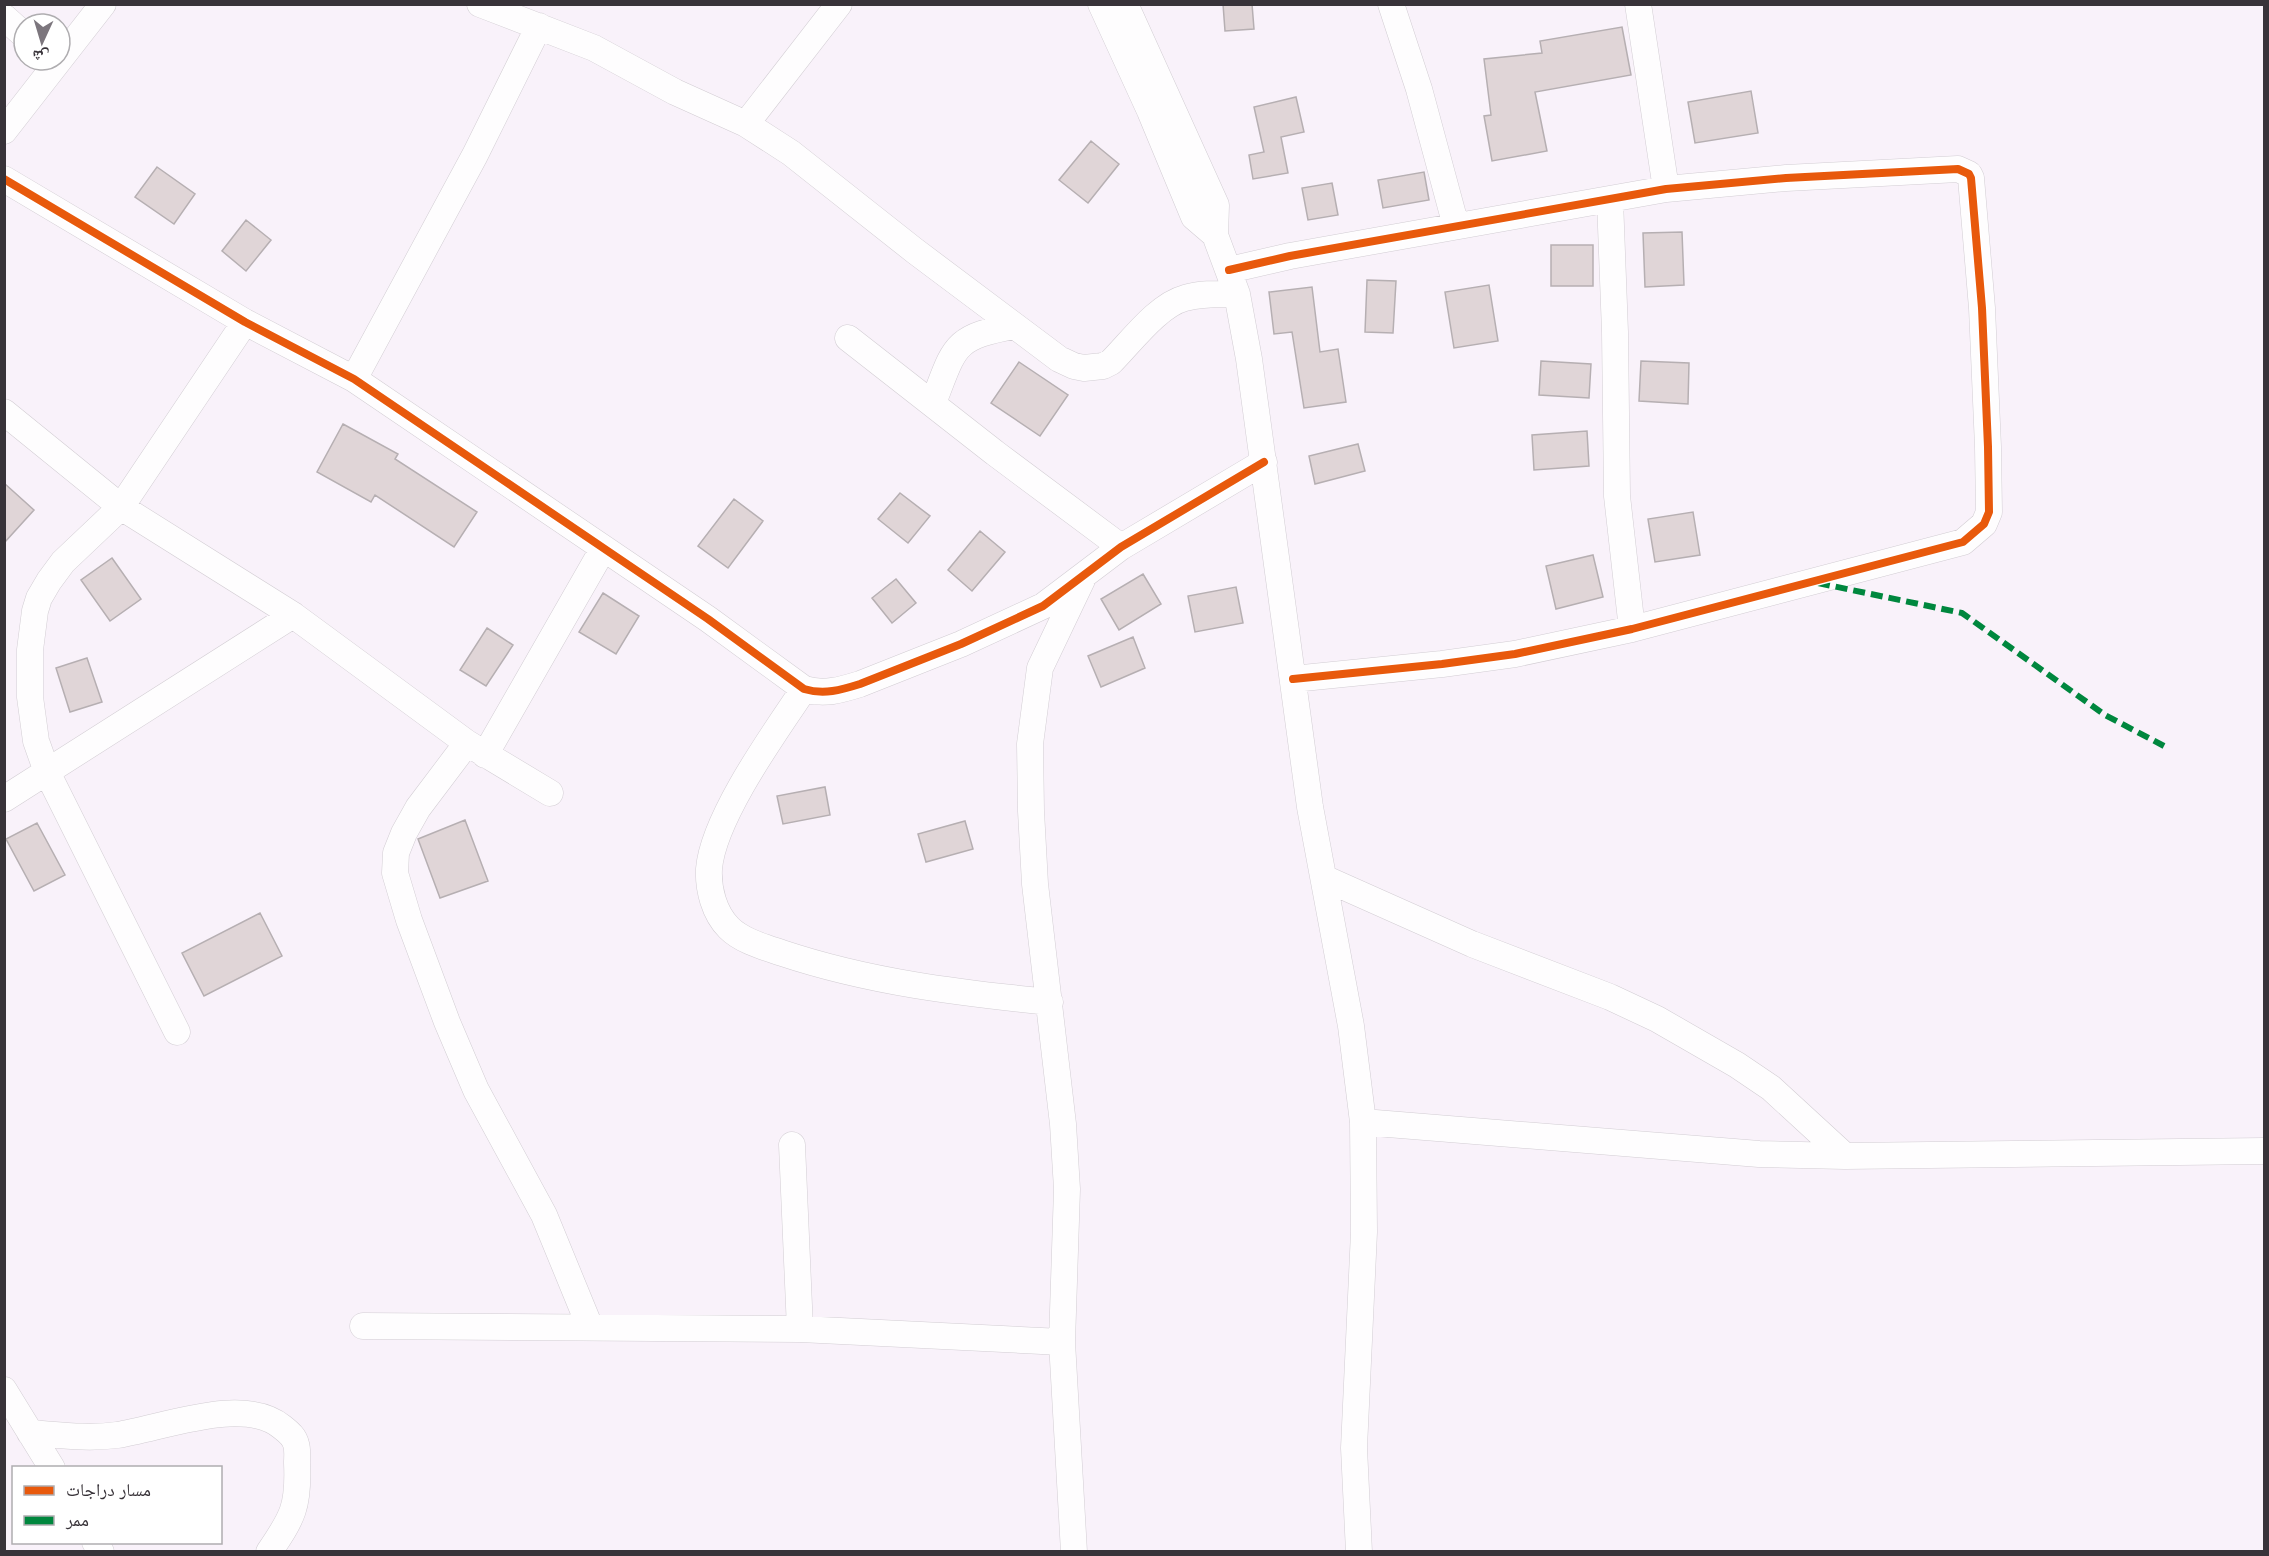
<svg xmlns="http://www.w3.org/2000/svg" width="2269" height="1556" viewBox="0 0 2269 1556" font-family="Poppins,'Noto Naskh Arabic',sans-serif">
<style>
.building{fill:#e0d5d7;stroke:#b6afb2;stroke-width:1.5}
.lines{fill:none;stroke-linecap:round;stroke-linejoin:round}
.minor-casing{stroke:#d2cdd3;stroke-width:27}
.minor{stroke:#fefdfe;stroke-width:26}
.quiet{stroke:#00873e;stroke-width:6;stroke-dasharray:12 6;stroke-linecap:butt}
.cycleway-casing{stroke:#fff;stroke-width:11}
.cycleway{stroke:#e8590c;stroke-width:8}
</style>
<rect width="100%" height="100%" fill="#f9f2fa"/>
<path class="building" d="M1223,4H1252L1254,29L1225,31Z
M1622,27L1631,75L1535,92L1547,151L1492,161L1484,116L1491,115L1484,59L1542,53L1540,41Z
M1751,91L1758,133L1695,143L1688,102Z
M1296,97L1304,132L1281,137L1288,173L1253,179L1249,155L1264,152L1254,107Z
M1091,141L1119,164L1088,203L1059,180Z
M157,167L195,194L174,224L135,197Z
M1424,172L1429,200L1383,208L1378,180Z
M1332,183L1338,215L1308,220L1302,188Z
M246,220L271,240L246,271L222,251Z
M1682,232L1684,285L1645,287L1643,233Z
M1551,245H1593V286H1551Z
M1367,280L1396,281L1393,333L1365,332Z
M1489,285L1498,341L1454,348L1445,292Z
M1312,287L1320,352L1338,349L1346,402L1304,408L1292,332L1274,334L1269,292Z
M1541,361L1591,364L1589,398L1539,395Z
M1641,361L1689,363L1688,404L1639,401Z
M1019,362L1068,395L1040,436L991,403Z
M343,424L398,454L395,459L477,512L454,547L375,495L371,502L317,472Z
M1587,431L1589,466L1534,470L1532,435Z
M1358,444L1365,471L1315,484L1309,456Z
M4,483L34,510L4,543Z
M900,493L930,516L908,543L878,519Z
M734,499L763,521L728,568L698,546Z
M1693,512L1700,555L1655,562L1648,519Z
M980,531L1005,552L972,591L948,570Z
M1593,555L1603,597L1556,609L1546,566Z
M112,558L141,599L110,621L81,580Z
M1143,574L1161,604L1119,630L1101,599Z
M896,579L916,603L892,623L872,598Z
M1236,587L1243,623L1195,632L1188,596Z
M603,593L639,616L616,654L579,632Z
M487,628L513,645L486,686L460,670Z
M1133,637L1145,668L1101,687L1088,656Z
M87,658L102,702L70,712L56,668Z
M825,787L830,815L783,824L777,796Z
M465,820L488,881L440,898L418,839Z
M965,821L973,849L926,862L918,834Z
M37,823L65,875L34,891L6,839Z
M260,913L282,956L204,996L182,953Z"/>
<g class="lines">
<defs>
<path id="minor" d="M480,4L594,48L675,92L746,124L791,153L915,251L1059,359L1074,366L1084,368L1103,366L1111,362C1131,342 1158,305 1185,298C1202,293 1220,294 1237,294
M1101,4L1150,111L1194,217L1215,235
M1125,4L1216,205L1215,235L1237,294L1249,359L1310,807L1351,1026L1363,1122L1364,1232L1354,1448L1359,1552
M1391,4L1419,89L1456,226
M1638,4L1666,189
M4,17L24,35
M746,124L839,4
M4,131L103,4
M4,179L245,322L354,379L708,619L804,689C824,695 841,690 860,684L961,644L1043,606L1121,547L1264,462
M1610,200L1615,332L1617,496L1632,629
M1229,270L1290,256L1666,189L1786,178L1958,169L1969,174L1971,178L1982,308L1988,447L1989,512L1984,524L1963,542L1632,629L1515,654L1442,664L1293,679
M848,338L995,453L1121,547
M354,379L475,155L539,26
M933,403C955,347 952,337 1015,326
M4,412L121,507L293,615L467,743L550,793
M804,689C775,732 713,818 709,869C708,889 714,913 729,928C742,941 764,947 782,953C869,982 959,993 1050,1002
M467,743L418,808L404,833L396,853L395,873L409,920L447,1022L476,1090L544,1215L590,1327
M485,755L603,549
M4,799L293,615
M1324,878L1472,944L1610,997L1657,1019L1737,1065L1771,1088L1845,1156
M177,1032L47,772L36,741L30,697V650L35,611L39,598L49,581L63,562L121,507L245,322
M1363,1122L1759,1154L1845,1156L2264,1151
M792,1145L800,1329
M363,1326L800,1329L1062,1342
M4,1390L52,1468
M30,1433C59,1435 88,1439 117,1435C163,1428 243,1395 282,1427C288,1432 294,1436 296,1444C298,1450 297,1457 297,1463C299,1506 293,1517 269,1552
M95,1542L101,1552
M1074,1552L1062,1342L1067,1189L1063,1124L1035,884L1031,811L1030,744L1040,668L1082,580"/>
</defs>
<use href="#minor" class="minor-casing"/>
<use href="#minor" class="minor"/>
<path class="quiet" d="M1818,583L1962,613L2105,715L2164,746"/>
<defs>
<path id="cycleway" d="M4,179L245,322L354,379L708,619L804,689C824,695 841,690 860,684L961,644L1043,606L1121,547L1264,462
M1229,270L1290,256L1666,189L1786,178L1958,169L1969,174L1971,178L1982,308L1988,447L1989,512L1984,524L1963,542L1632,629L1515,654L1442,664L1293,679"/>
</defs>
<use href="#cycleway" class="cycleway-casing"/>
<use href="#cycleway" class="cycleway"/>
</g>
<rect width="2269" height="1556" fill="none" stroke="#383339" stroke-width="12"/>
<rect x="12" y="1466" width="210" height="78" fill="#ffffff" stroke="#afadb0" stroke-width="1.5"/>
<rect x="24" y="1486" width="30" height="9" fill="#e8590c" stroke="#afadb0" stroke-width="1.5"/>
<text x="66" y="1496" font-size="18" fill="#383339">مسار دراجات</text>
<rect x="24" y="1516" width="30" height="9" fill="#00873e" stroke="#afadb0" stroke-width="1.5"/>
<text x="66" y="1526" font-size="18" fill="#383339">ممر</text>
<g transform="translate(42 42) rotate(184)"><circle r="28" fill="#ffffff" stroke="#afadb0" stroke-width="1.5"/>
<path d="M0-4.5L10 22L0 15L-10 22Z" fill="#7c767d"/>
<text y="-9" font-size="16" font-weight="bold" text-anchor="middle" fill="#383339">ش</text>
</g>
</svg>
